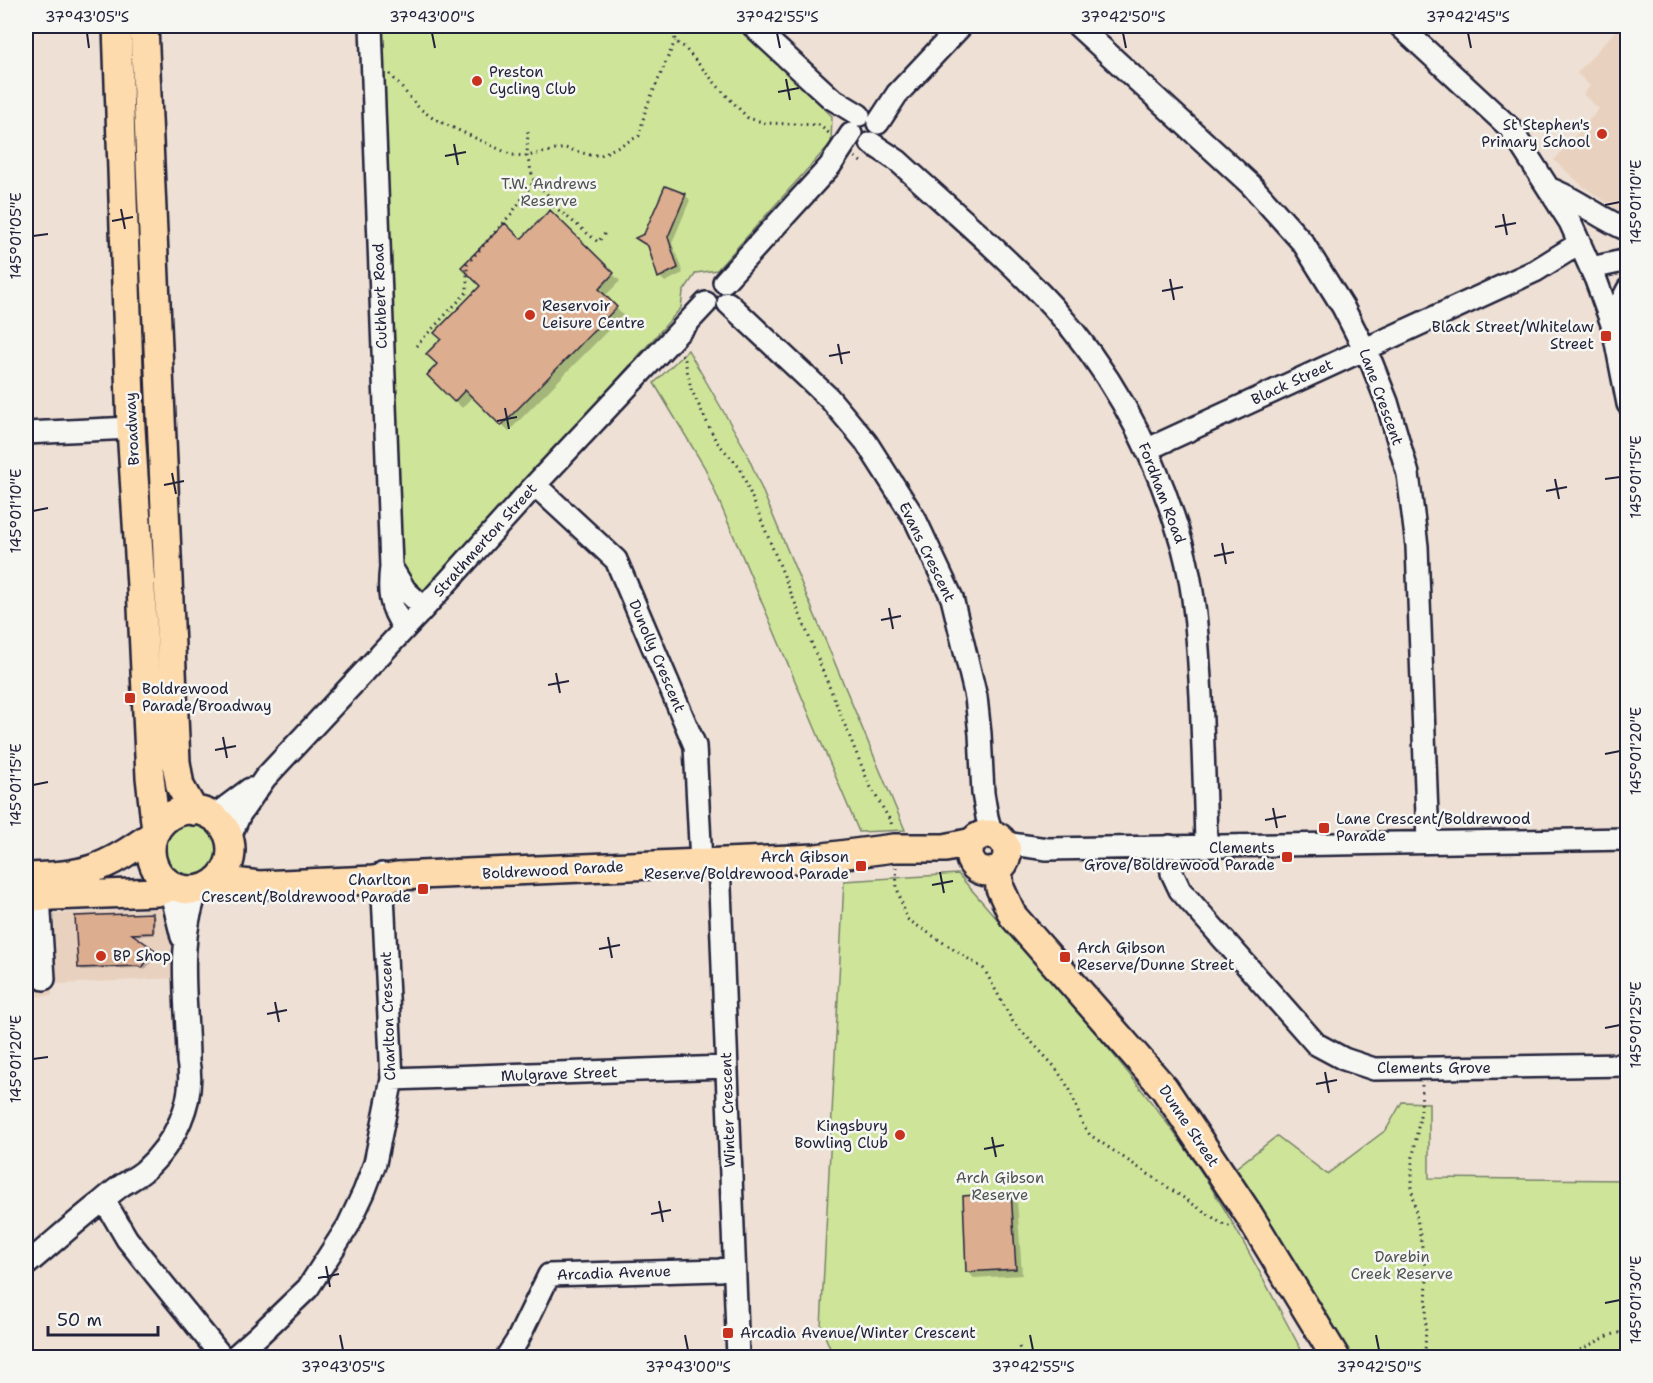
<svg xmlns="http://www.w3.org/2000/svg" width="1653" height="1383" viewBox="0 0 1653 1383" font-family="'Shantell Sans',sans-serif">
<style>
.built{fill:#e9d1bf}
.green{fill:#cee499;stroke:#78836a;stroke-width:1.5}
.shadow{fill:#0003}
.building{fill:#dcad8e;stroke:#22223b;stroke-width:1.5}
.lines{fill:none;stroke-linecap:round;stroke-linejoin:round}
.minor-casing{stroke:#22223b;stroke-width:26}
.major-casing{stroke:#22223b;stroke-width:32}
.path{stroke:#22223b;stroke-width:3;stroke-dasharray:1.5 4.5;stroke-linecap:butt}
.minor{stroke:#f6f6f2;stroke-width:21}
.major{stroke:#fedbac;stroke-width:27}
.ticks{fill:none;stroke:#22223b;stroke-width:2}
.poi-dot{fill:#c8321e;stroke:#f6f6f2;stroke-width:2}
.labels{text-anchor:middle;stroke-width:5;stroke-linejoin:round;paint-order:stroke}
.poi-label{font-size:15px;fill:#22223b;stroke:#f6f6f2;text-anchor:start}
.park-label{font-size:15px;fill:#4d5252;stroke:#f6f6f2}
.street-label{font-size:15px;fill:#22223b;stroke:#f6f6f2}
.neatline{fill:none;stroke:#22223b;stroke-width:2}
.ticks-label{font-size:15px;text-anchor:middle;fill:#22223b}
</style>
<rect width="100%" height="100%" fill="#eee0d4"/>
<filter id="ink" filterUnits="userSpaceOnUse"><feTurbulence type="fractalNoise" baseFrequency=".0167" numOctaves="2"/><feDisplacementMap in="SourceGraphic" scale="12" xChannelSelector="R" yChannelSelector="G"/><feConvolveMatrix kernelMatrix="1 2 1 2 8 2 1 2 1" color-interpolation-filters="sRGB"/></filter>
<g filter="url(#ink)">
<path class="built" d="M1620,26H1628L1627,216L1584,187L1554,160L1599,109L1583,94L1590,86L1577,73Z
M172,908L176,978L57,984L54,914Z
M47,912L52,996L26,997V913Z"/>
<path class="green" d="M378,26H738L832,116L831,143L717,270L696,273L683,292L681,308L409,613L401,606Z
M139,129L157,547L148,568L132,168Z
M688,350L745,449L905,830L859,832L705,468L654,383Z
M162 848a28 28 0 1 1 56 0a28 28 0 1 1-56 0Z
M958,874C1037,966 1121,1056 1190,1155C1234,1219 1268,1289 1305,1357H834L821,1327L844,881Z
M1402,1102L1429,1103V1178L1627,1180V1357H1349L1233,1170L1277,1136L1327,1174L1386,1130Z"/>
<path class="shadow" d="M685,195L690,200L672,243L683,273L665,282L660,277L650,248L637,239L645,235Z
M550,212L620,281L604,297L623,315L509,431L473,396L462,408L429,374L439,364L482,286Z
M152,914L155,917V935L132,936L157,954L145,970L142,968L82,970L79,967Z
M26,920L31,923L32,948L26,949Z
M26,972H30L34,975L35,987L26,988Z
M1010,1193L1017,1200L1022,1275L974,1278L967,1271Z"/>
<path class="building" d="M665,186L686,194L668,237L678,268L658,278L648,246L635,238L644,234Z
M550,210L614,273L599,289L617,307L501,426L465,390L454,402L427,375L437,364L426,354L441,339L434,333L480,286L461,267L505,223L521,239Z
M153,913V933L132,934L155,950L142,968L138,966L78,968L75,916Z
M26,918H28L29,945H26Z
M31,970L33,984H26V971Z
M1011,1192L1016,1269L966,1272L963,1196Z"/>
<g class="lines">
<defs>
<path id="minor" d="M371,26L391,567C388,592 389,606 404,628
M753,26L831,98L859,115
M1078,26L1251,185L1303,243L1343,307L1372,364L1387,402L1408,474L1417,546L1428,842
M1400,26L1510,128L1570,222L1596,280L1613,327L1628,404
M878,123L897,94L961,26
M871,143L898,161C949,208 1006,256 1053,307C1115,376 1158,459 1183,548C1196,596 1198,647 1201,696C1203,746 1205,795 1206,845
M1550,189C1578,199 1600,219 1628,230
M1591,268L1628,260
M724,282L830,166L851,134
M728,303L829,398L866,442L915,519L952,598L970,672L976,697L980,734L983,793L987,817L992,835
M1613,327L1617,310L1628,289
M26,433L131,428
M1148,449L1535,271L1580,243
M535,485L616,560L695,746L701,863
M391,567L405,590L424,608
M209,815L222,810L250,789
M229,839L240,814L265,778L424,608L535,485L706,303
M1004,843L1047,849L1628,839
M1170,846L1172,873L1180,890L1316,1044L1344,1059L1374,1069L1628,1065
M719,862L738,1358
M174,886L173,901L182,937
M39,896L44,979
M392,1079L726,1067
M104,1200L127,1239L223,1358
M26,1265C49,1246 72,1225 96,1206C104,1200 112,1192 121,1186C128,1181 137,1177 144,1171C174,1144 196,1102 188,1061C188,1005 175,943 198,889
M233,1358L259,1335L308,1288L348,1226L364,1192L375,1163L392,1079L382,874
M506,1358L517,1341L549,1275L720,1270L734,1266"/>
<path id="major" d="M117,26L131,428L141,586L150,777L156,831
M144,26L176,762L180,786L194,811
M151 850a40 40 0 1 1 80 0a40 40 0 1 1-80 0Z
M969 853a19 19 0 1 1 38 0a19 19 0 1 1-38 0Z
M998,869L1000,888L1013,916L1164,1088L1249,1215L1336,1358
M26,877C47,876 71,876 92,869C114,862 135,847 154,834
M217,880L259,885L373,880L397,876L816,858L894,848H945L973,842
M26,897L157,892L173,886"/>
</defs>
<use href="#minor" class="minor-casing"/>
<use href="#major" class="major-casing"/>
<path class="path" d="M674,26L675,41L684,47L722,91L748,118L766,123L819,125L830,134
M390,74L419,108L434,119L512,155L527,156L565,148L590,155H601L639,136L646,108L675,41
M855,157L861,162
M534,181L553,200L550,203L598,242L607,231
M416,346L467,292V264L512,213L534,181L527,156L528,130
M682,354L685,360L691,389L716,441L740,468L869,784L891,822L892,828
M896,867L897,888L907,919L984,969L1013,1022L1055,1067L1070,1090L1083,1125L1090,1135L1224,1225L1234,1227
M1422,1085L1421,1110L1412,1162V1191L1427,1274L1425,1358
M1019,1347L1024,1358
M1564,1358L1610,1335L1628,1331"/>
<use href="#minor" class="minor"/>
<use href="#major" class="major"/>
</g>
</g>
<path class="ticks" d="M87,33L89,48M432,33L435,48M777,33L780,48M1123,33L1126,48M1468,33L1471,48M786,79L790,100M778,92L799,88M454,144L458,165M445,156L466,152M1605,205L1620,202M121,209L125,229M1503,214L1507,235M112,221L133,217M1495,227L1516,223M33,236L48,234M1170,279L1174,300M1162,291L1183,287M838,344L842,364M829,356L850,352M505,408L509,429M497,421L517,417M172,473L176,494M1555,479L1559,499M1605,479L1620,477M164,485L184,481M1546,491L1567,487M33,511L48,508M1222,543L1226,564M1214,556L1234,552M889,608L893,629M881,620L901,616M556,673L560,693M548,685L569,681M223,737L227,758M215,750L236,746M1605,754L1620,751M33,785L48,782M1273,808L1277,828M1265,820L1286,816M940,872L944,893M932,885L953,881M608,937L612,958M599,949L620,945M275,1002L279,1022M267,1014L287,1010M1605,1028L1620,1025M33,1059L48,1057M1325,1072L1329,1093M1316,1084L1337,1080M992,1137L996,1157M984,1149L1004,1145M659,1201L663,1222M651,1214L671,1210M326,1266L330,1287M318,1278L339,1274M1605,1303L1620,1300M340,1335L343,1350M685,1335L688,1350M1030,1335L1033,1350M1376,1335L1379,1350"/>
<g class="poi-dot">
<circle cx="477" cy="81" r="6"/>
<circle cx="1602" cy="134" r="6"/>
<circle cx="530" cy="315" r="6"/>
<rect x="1600" y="330" width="12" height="12" rx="3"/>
<rect x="124" y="692" width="12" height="12" rx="3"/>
<rect x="1318" y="822" width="12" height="12" rx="3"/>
<rect x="1281" y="851" width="12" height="12" rx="3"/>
<rect x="855" y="860" width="12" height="12" rx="3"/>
<rect x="417" y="883" width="12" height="12" rx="3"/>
<circle cx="101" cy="956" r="6"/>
<rect x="1059" y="951" width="12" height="12" rx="3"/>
<circle cx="900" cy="1135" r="6"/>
<rect x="722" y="1327" width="12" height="12" rx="3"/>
</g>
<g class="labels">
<g class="poi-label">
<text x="489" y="77">Preston<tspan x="489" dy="17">Cycling Club</tspan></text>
<text x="1590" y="130" text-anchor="end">St Stephen's<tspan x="1590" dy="17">Primary School</tspan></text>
<text x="542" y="311">Reservoir<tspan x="542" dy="17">Leisure Centre</tspan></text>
<text x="1594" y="332" text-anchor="end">Black Street/Whitelaw<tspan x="1594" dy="17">Street</tspan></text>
<text x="142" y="694">Boldrewood<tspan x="142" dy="17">Parade/Broadway</tspan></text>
<text x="1336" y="824">Lane Crescent/Boldrewood<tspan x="1336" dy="17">Parade</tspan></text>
<text x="1275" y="853" text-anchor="end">Clements<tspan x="1275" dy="17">Grove/Boldrewood Parade</tspan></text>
<text x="849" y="862" text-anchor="end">Arch Gibson<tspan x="849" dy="17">Reserve/Boldrewood Parade</tspan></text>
<text x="411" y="885" text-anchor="end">Charlton<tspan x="411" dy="17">Crescent/Boldrewood Parade</tspan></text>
<text x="1077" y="953">Arch Gibson<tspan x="1077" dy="17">Reserve/Dunne Street</tspan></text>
<text x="113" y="961">BP Shop</text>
<text x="888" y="1131" text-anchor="end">Kingsbury<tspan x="888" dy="17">Bowling Club</tspan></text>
<text x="740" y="1338">Arcadia Avenue/Winter Crescent</text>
</g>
<g class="park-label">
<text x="549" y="189">T.W. Andrews<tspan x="549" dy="17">Reserve</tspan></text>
<text x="1000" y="1183">Arch Gibson<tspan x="1000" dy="17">Reserve</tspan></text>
<text x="1402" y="1262">Darebin<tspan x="1402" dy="17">Creek Reserve</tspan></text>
</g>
<g class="street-label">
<text transform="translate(380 296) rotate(-92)" y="5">Cuthbert Road</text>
<text transform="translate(1292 382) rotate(-25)" y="5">Black Street</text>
<text transform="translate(1381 397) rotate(70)" y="5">Lane Crescent</text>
<text transform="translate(132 429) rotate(-93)" y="5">Broadway</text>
<text transform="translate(1162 493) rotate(69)" y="5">Fordham Road</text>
<text transform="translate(485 540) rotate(-48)" y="5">Strathmerton Street</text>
<text transform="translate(927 552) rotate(64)" y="5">Evans Crescent</text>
<text transform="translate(657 656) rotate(67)" y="5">Dunolly Crescent</text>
<text transform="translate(553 870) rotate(-3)" y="5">Boldrewood Parade</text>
<text transform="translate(388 1016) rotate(-92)" y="5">Charlton Crescent</text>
<text x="1434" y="1073">Clements Grove</text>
<text transform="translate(559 1074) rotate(-2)" y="5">Mulgrave Street</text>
<text transform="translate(728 1110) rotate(-92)" y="5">Winter Crescent</text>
<text transform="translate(1189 1126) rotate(56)" y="5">Dunne Street</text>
<text transform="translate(614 1273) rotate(-2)" y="5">Arcadia Avenue</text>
</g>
</g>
<rect width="1653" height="1383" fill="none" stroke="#f6f6f2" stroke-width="66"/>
<path d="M48 1326v9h110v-9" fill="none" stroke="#22223b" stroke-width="3"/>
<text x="57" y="1326" font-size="18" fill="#22223b" stroke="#f6f6f2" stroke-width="4.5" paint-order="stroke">50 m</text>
<rect x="33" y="33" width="1587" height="1317" class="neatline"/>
<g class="ticks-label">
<text x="87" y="22">37°43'05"S</text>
<text x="432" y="22">37°43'00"S</text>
<text x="777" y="22">37°42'55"S</text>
<text x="1123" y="22">37°42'50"S</text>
<text x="1468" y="22">37°42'45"S</text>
<text transform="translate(1636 202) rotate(-90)" y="5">145°01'10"E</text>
<text transform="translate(16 236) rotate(-90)" y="5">145°01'05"E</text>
<text transform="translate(1636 477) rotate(-90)" y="5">145°01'15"E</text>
<text transform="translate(16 511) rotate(-90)" y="5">145°01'10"E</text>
<text transform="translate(1636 751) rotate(-90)" y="5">145°01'20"E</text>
<text transform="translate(16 785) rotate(-90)" y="5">145°01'15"E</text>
<text transform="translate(1636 1025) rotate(-90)" y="5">145°01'25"E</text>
<text transform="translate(16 1059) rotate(-90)" y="5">145°01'20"E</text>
<text transform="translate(1636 1300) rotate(-90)" y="5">145°01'30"E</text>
<text x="343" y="1372">37°43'05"S</text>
<text x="688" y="1372">37°43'00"S</text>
<text x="1033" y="1372">37°42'55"S</text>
<text x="1379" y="1372">37°42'50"S</text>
</g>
</svg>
